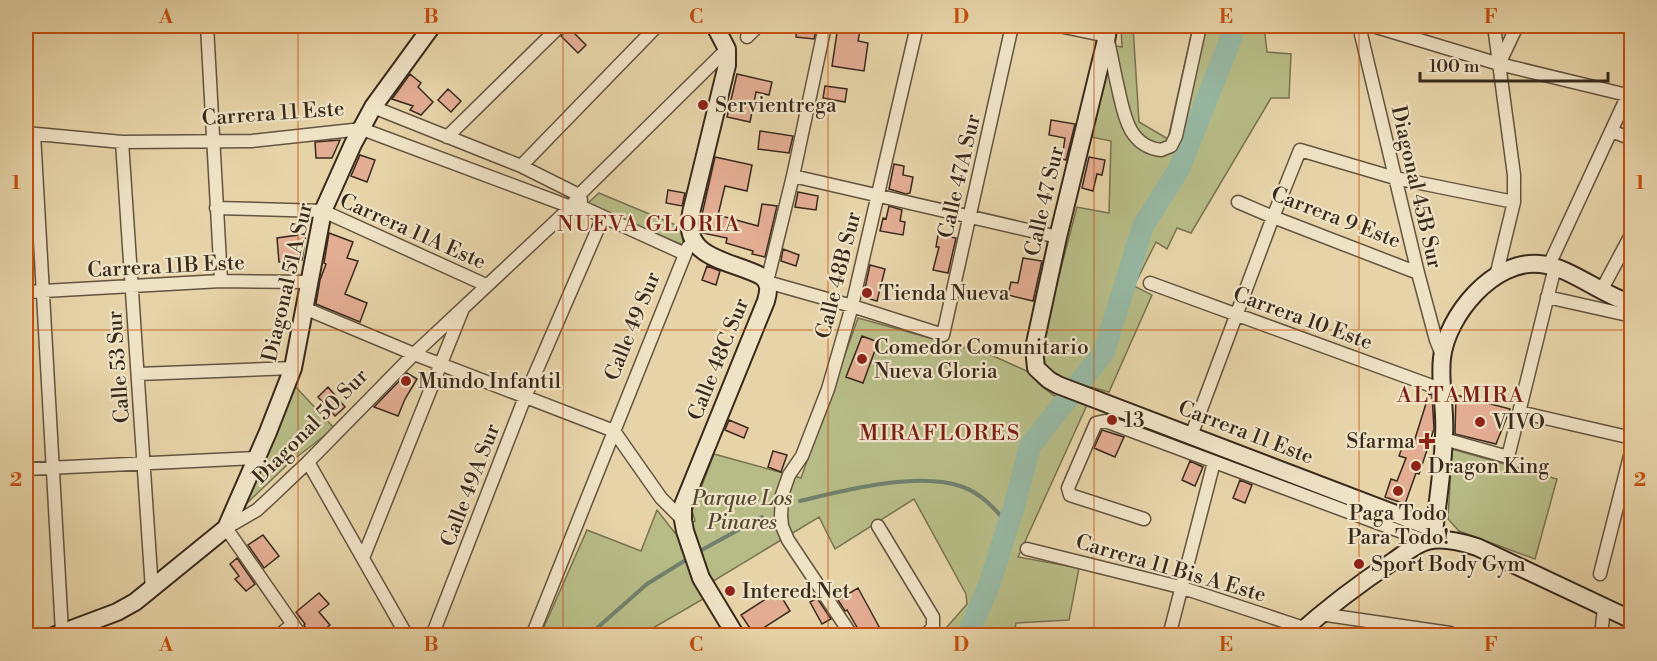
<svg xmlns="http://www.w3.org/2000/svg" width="1657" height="661" viewBox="0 0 1657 661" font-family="'Libre Bodoni',serif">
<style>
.green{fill:#b7bc86;stroke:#787351;stroke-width:1.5}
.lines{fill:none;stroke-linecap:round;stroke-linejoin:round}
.stream{stroke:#71806d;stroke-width:4}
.river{stroke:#97b9a3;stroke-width:22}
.building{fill:#e3ad93;stroke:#392a1c;stroke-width:1.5}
.street-casing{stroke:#64543f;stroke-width:15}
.secondary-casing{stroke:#392a1c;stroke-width:20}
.street{stroke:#efe3c6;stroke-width:12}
.secondary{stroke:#efe3c6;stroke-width:16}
.grid{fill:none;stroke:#c5500f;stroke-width:1.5;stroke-opacity:0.55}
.poi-dot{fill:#8f2418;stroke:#efe3c6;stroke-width:2}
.labels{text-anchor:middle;stroke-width:4.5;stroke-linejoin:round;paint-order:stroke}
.poi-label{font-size:21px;fill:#392a1c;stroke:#efe3c6;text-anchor:start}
.street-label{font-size:21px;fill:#392a1c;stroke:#efe3c6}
.park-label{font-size:21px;font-style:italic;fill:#524731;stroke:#efe3c6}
.neighbourhood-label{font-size:22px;letter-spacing:1.5px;fill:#7a1f14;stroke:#efe3c6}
.neatline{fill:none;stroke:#c5500f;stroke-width:2}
.grid-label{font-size:20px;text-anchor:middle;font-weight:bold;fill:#c5500f}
</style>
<rect width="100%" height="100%" fill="#e6d4a8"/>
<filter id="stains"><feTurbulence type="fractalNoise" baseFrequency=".00333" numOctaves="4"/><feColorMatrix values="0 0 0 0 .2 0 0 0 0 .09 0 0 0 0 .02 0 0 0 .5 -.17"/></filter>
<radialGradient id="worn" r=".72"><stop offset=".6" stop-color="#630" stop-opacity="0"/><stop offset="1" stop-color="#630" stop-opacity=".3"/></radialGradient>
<path class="green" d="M1121,26H1133L1139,122L1168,139L1193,26H1264L1267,52L1291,54L1289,98H1271L1191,233L1177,228L1167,249L1156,242L1134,286L1152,295L1109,392L1057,378L1045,366L1042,340L1077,207L1109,213L1111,141L1091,137L1111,45L1122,47Z
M599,193L683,228V245L587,204Z
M858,318L991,355L1029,372L1038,383L1053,395L1087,405L1018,557L1079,568L1069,620L1016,623L1014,635H940L967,604L966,594L914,499L835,549L819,517L705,586L710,595L641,635L540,636L587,530L641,551L657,510L675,533L695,521L692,511L714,454L801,478Z
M293,384L334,428L288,464L243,507Z
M1452,449L1557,479L1535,559L1459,531L1448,519Z"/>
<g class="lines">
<path class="stream" d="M800,501C845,490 919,471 963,487C982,494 995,509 1008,524
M698,552L762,517
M588,636L647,584L689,558"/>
<path class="river" d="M967,636L988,588L1014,507L1030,446L1104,352L1143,226L1179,169L1228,46L1234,26"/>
</g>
<path class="building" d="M797,26H817L814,39L796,37Z
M838,26H861L858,41L868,43L864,71L832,66Z
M568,27L586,45L578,53L561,36Z
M410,74L421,83L418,87L433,102L421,115L410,110L413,106L392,99Z
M737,74L772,82L769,95L756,92L750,122L727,117Z
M825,86L847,89L845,102L823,98Z
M448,89L461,101L451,112L438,100Z
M1051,120L1075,124L1066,160L1062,159L1065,138L1049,135Z
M760,131L793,136L789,153L758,149Z
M340,140L332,158H316L315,142Z
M360,155L375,160L367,182L351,176Z
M715,157L752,165L747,191L725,186L718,215L758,226L762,204L777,206L765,257L752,254L753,251L726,243L727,238L702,233L701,219Z
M1089,157L1105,160L1102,175L1097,174L1093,191L1082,188Z
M894,164L904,166L903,175L913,177L910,193L906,194L889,189Z
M668,190L685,193L682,206L666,203Z
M798,192L818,196L816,210L795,207Z
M889,206L902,210L900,221L905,222L903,235L880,231L883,218L886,219Z
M329,233L353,242L347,258L358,261L345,294L367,303L360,322L316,304L320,280L326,264L324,263Z
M306,234L302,260L279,262L277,238Z
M938,235L956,238L948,273L933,270L939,247H936Z
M783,249L799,255L796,266L781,261Z
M1023,258L1042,261L1033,301L1008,295L1011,282L1018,283Z
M870,265L885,269L877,301L863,297Z
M707,266L720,271L716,285L702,280Z
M862,336L878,342L863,383L846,377Z
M407,373L417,379L405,399L398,416L374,407Z
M328,387L345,407L335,416L318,397Z
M1429,394L1432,395L1434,429L1419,474L1416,473L1405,504L1385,497L1391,479L1397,481L1406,458L1399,456L1404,442L1413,445Z
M1456,395L1510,409L1496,444L1455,434Z
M729,420L748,428L744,438L725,430Z
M1102,430L1124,437L1115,457L1094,448Z
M773,451L787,455L781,472L768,467Z
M1190,461L1203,467L1195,486L1182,480Z
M1240,480L1252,485L1245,503L1233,498Z
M263,535L279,556L264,568L248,545Z
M237,558L255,584L246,591L235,579L239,576L230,564Z
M858,588L870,610L884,636H862L847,610L845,611L838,600Z
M778,591L790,611L754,634L741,615Z
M319,593L329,604L319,612L330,625L318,636H309L304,625L305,624L296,612Z
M817,598L831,619L822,624L810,602Z"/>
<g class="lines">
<defs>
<path id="street" d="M207,26L221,281
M825,26L793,176L767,282L852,306L943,335L1012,26
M1059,26L1107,36C1111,53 1114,71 1118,88C1124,114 1128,146 1161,150L1171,146L1176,136L1200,26
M1359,26L1418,273L1436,340L1442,355
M1373,26L1499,64L1627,95
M1494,26L1514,175V202L1496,276
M747,37L758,26
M1500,62L1517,26
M373,107L521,166L579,195L581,200
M1611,131L1632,139
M26,133L122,142L252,141L362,129L571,207H582L685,254
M34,134L62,632
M447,137L560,26
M122,142L152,590
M521,166L657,26
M793,176L1058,237
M1238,202L1273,217L1418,273
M216,208L323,211L486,285
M1549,265L1632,86
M1150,283L1443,390
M1601,291L1632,233
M26,292L221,281L308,282
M1547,297L1632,316
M304,308L414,354L614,431L661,498L683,520
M138,374L293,368
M1519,412L1632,438
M1191,436L1273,217L1300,150L1395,178L1514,202
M1444,439L1508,457L1555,267
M308,462L407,636
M26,469L256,458
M1144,519L1070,495L1068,488L1096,423L1105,421L1426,541
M878,526L933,617V627L925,636
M1027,549L1180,587L1304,628
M363,558L462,311
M1600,574L1632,448
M1320,614L1450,633
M278,636L293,624
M301,636L226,528L257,510L270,498L308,462L414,354L571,207L579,195L727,49
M432,636L525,397L603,217
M532,636L688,247
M852,636L788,540L782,526L781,516L782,495L789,475L802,456L828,389L852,306L917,26
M1169,636L1214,462
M1601,636L1604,607"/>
<path id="secondary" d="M715,26L727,49V65L691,213C681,259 730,260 761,276C770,282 769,291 766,301L683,505V520L685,531L701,578L736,636
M1108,26L1107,36L1058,237L1034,348L1036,368L1049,380L1058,385L1435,529
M1433,540C1437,505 1443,470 1444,435C1446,410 1439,383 1442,358C1447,315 1494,259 1540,264C1568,266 1602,295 1632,304
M53,636L117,612L135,602L226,528L268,432L293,368L323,211L353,144L373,107L432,26
M1296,636C1327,608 1360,583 1395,560C1405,553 1416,544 1427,541C1443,537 1462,542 1477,547L1632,620"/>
</defs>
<use href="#street" class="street-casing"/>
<use href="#secondary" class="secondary-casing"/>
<use href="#street" class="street"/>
<use href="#secondary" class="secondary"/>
</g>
<path class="grid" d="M298,26V636M563,26V636M828,26V636M1094,26V636M1359,26V636M26,330H1632"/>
<g class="poi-dot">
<circle cx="703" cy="105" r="6"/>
<circle cx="867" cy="293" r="6"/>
<circle cx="862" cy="359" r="6"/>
<circle cx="406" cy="381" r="6"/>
<circle cx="1112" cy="420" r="6"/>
<circle cx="1480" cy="422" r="6"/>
<path d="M1424 432h6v6h6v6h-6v6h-6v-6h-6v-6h6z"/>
<circle cx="1416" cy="466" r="6"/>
<circle cx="1398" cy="491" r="6"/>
<circle cx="1359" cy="564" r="6"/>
<circle cx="730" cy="591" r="6"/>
</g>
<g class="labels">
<g class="poi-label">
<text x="715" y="112">Servientrega</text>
<text x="879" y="300">Tienda Nueva</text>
<text x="874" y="354">Comedor Comunitario<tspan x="874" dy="24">Nueva Gloria</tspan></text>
<text x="418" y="388">Mundo Infantil</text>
<text x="1124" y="427">13</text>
<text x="1492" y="429">VIVO</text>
<text x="1415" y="448" text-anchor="end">Sfarma</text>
<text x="1428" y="473">Dragon King</text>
<text x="1398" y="520" text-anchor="middle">Paga Todo<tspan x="1398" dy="24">Para Todo!</tspan></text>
<text x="1371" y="571">Sport Body Gym</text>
<text x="742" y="598">Intered.Net</text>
</g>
<g class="street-label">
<text transform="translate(273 113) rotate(-4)" y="7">Carrera 11 Este</text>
<text transform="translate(959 176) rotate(-77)" y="7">Calle 47A Sur</text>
<text transform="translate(1417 187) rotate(77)" y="7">Diagonal 45B Sur</text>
<text transform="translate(1044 201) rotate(-77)" y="7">Calle 47 Sur</text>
<text transform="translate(1336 217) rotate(21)" y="7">Carrera 9 Este</text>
<text transform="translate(413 231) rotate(24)" y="7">Carrera 11A Este</text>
<text transform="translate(166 266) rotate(-3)" y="7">Carrera 11B Este</text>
<text transform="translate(838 275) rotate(-76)" y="7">Calle 48B Sur</text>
<text transform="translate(287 282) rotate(-77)" y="7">Diagonal 51A Sur</text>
<text transform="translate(1303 318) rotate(20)" y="7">Carrera 10 Este</text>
<text transform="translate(632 326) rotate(-68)" y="7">Calle 49 Sur</text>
<text transform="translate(718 359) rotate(-68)" y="7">Calle 48C Sur</text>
<text transform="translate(118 367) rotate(-94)" y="7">Calle 53 Sur</text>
<text transform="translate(310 426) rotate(-45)" y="7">Diagonal 50 Sur</text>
<text transform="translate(1246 432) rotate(21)" y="7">Carrera 11 Este</text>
<text transform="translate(470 485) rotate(-69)" y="7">Calle 49A Sur</text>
<text transform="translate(1171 568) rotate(16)" y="7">Carrera 11 Bis A Este</text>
</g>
<g class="park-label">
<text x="742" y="505">Parque Los<tspan x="742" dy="24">Pinares</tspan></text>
</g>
<g class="neighbourhood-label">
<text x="649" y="231">NUEVA GLORIA</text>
<text x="1461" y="402">ALTAMIRA</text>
<text x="940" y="440">MIRAFLORES</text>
</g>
</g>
<rect width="1657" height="661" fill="none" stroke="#e6d4a8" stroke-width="66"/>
<path d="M1420 72v9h188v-9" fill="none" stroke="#392a1c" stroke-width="3"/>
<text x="1429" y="72" font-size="18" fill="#392a1c" stroke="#efe3c6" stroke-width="4.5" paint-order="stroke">100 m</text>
<rect x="33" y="33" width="1591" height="595" class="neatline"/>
<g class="grid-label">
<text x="166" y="23">A</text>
<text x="431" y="23">B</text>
<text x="696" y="23">C</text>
<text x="961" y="23">D</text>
<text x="1226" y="23">E</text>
<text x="1491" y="23">F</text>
<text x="16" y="189">1</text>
<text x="1640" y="189">1</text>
<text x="16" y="486">2</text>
<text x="1640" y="486">2</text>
<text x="166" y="651">A</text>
<text x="431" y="651">B</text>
<text x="696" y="651">C</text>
<text x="961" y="651">D</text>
<text x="1226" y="651">E</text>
<text x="1491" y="651">F</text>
</g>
<rect width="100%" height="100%" filter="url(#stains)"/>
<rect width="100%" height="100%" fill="url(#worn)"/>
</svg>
